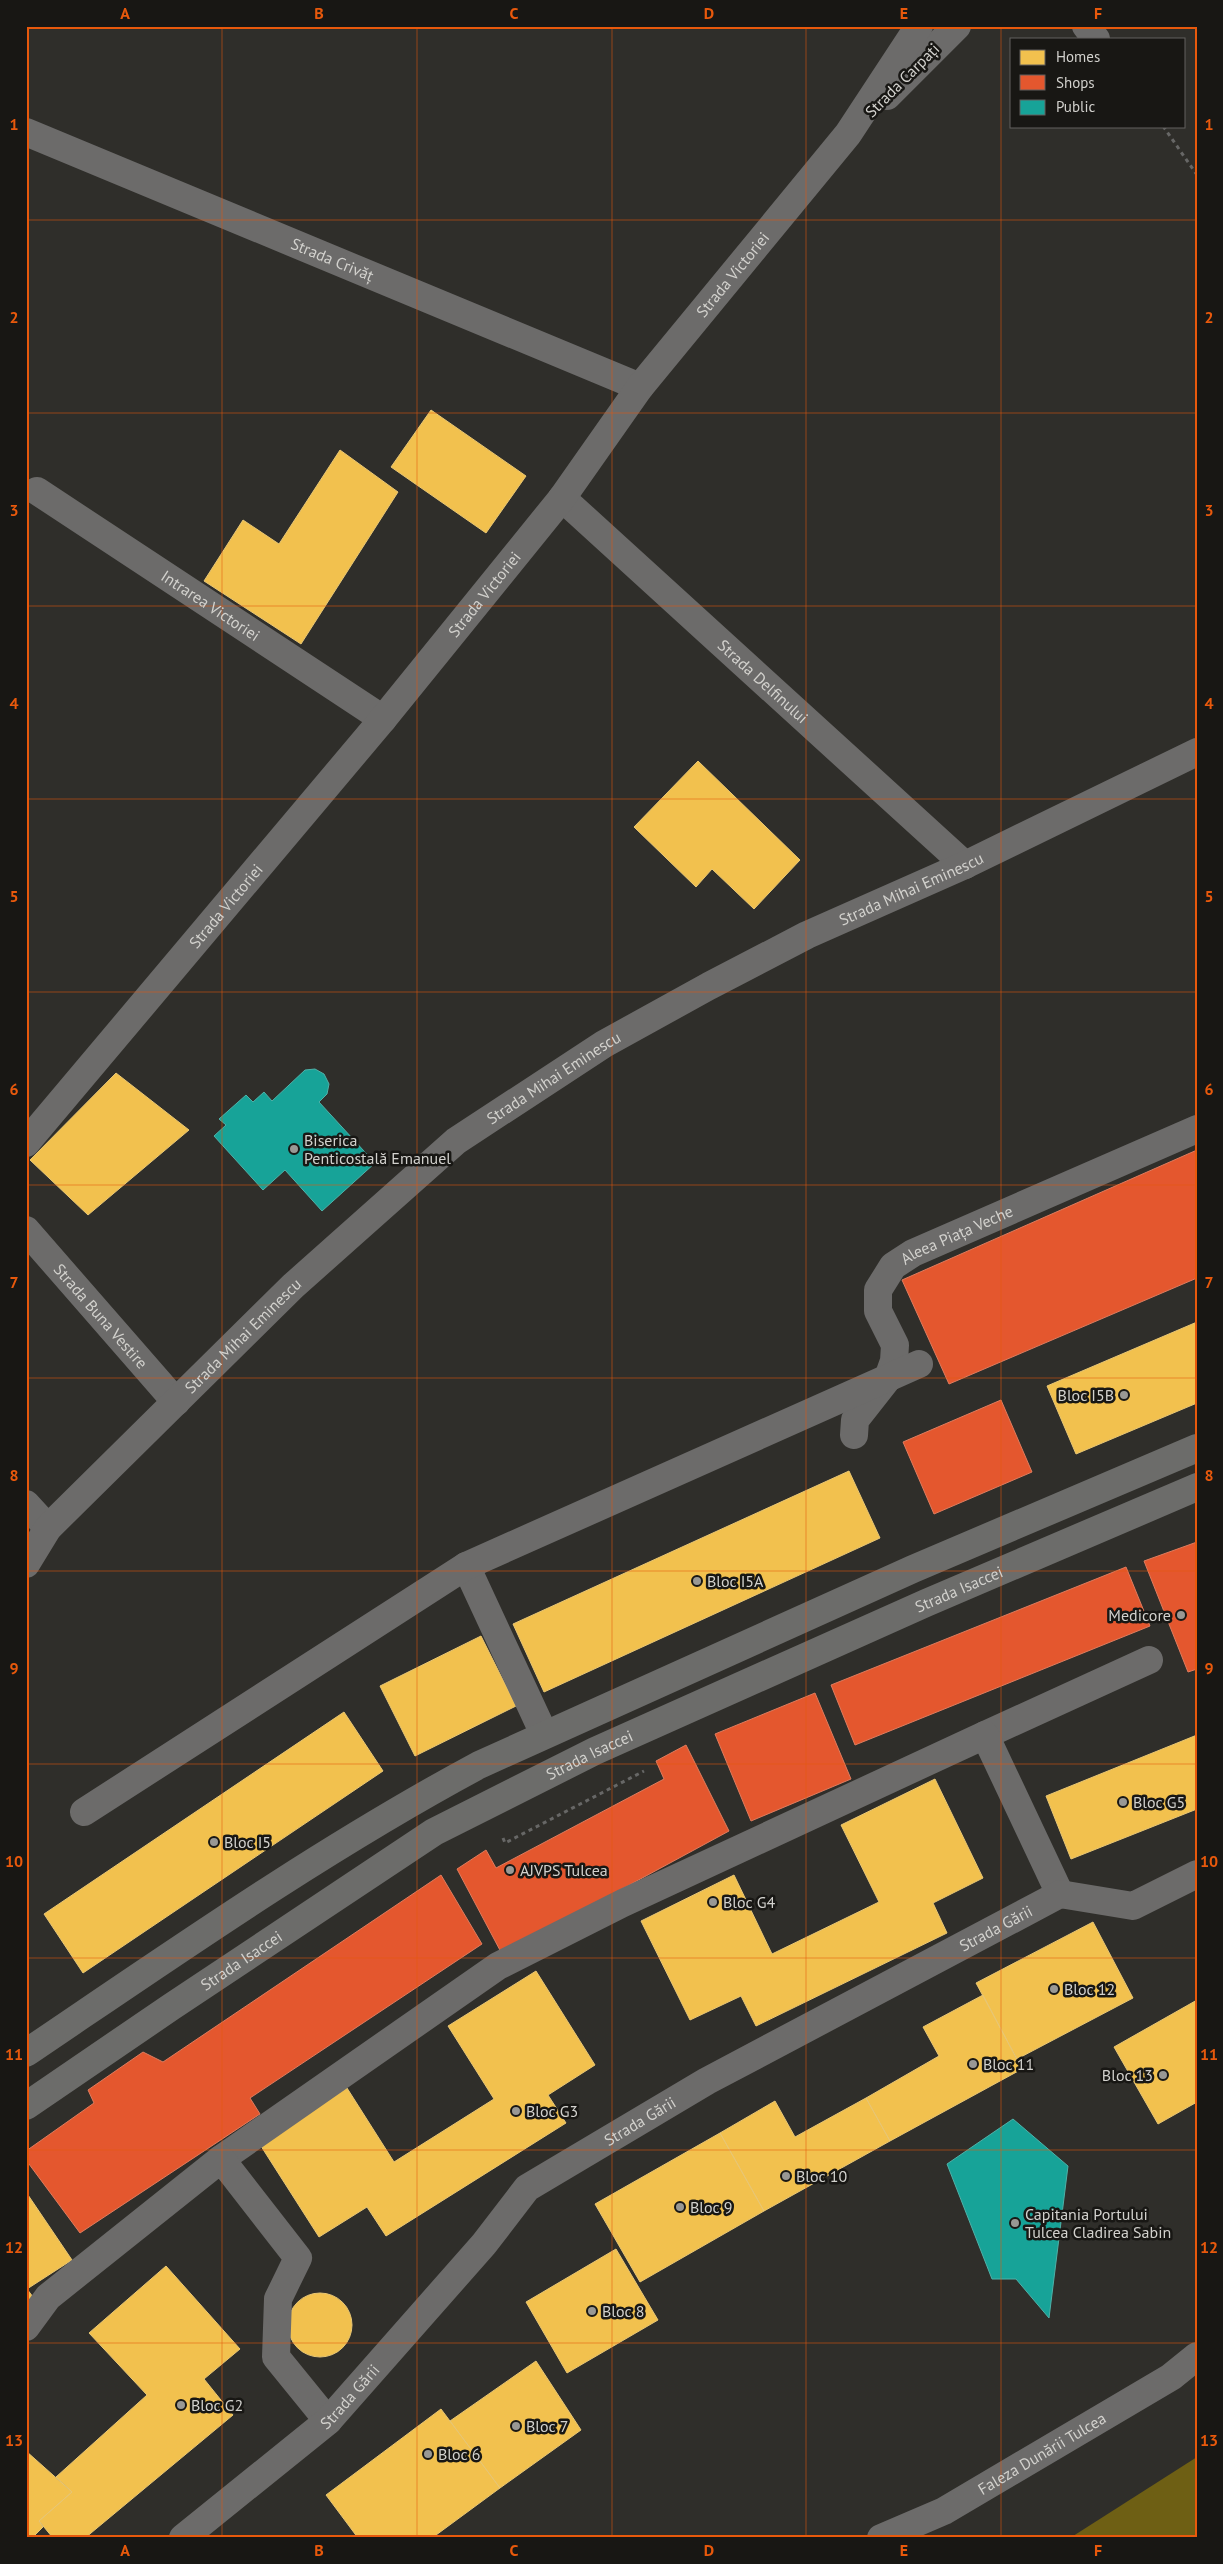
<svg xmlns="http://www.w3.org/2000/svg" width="1223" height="2564" viewBox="0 0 1223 2564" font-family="'PT Sans',sans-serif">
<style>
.water{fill:#6e5f14}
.homes{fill:#f2c14e;stroke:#e8c674}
.shops{fill:#e4572e;stroke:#df7c5e}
.public{fill:#17a398;stroke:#4fb1a8}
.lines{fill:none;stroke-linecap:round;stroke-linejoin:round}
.path{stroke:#676766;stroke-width:3;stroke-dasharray:4 4;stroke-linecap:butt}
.minor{stroke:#6c6b6a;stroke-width:28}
.major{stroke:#6c6c6a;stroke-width:28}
.grid{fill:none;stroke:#e8590c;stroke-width:1;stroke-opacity:0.55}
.poi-dot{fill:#999894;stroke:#181714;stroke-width:2}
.labels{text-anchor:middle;stroke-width:5;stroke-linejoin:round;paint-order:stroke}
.street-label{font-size:16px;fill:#d2d1cd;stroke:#181714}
.poi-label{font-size:16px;fill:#d2d1cd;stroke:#181714;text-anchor:start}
.neatline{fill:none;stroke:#e8590c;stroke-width:2}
.grid-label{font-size:16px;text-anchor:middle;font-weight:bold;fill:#e8590c}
</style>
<rect width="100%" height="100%" fill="#2f2e2a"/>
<path class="water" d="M1197,2457V2538H1070Z"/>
<path class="homes" d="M431,410L526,476L486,533L391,467Z
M340,450L398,492L301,644L204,581L243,520L279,544Z
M698,761L800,860L754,909L712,869L696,887L634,827Z
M116,1073L189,1130L88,1215L30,1160Z
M1197,1322V1403L1076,1454L1047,1386Z
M849,1471L880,1538L544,1692L513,1624Z
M481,1636L516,1706L415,1756L380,1686Z
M344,1712L383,1771L83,1973L44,1914Z
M1197,1735V1809L1071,1859L1046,1796Z
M935,1779L983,1878L933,1903L947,1933L756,2026L741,1996L690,2020L641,1921L734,1875L772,1954L879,1902L841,1825Z
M1093,1922L1133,1998L1017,2059L976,1983Z
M536,1971L595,2065L548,2095L566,2123L386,2236L367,2207L319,2237L259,2143L347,2088L394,2162L494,2099L448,2026Z
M983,1995L1022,2069L890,2141L866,2098L939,2056L923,2027Z
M1197,2000V2102L1158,2124L1114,2047Z
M866,2098L890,2141L764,2211L720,2133L775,2101L795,2137Z
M720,2133L764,2211L640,2282L595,2204Z
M26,2192L72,2260L27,2289L36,2301L26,2309Z
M616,2249L658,2320L567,2373L526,2302Z
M166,2266L240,2349L204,2379L233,2415L85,2538H53L39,2521L72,2492L56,2477L147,2395L89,2333Z
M288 2325a32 32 0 1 1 64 0a32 32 0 1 1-64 0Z
M536,2361L581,2430L500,2488L450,2421Z
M441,2409L500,2488L432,2538H358L326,2495Z
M26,2451L72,2492L39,2521L43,2527L32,2538H26Z"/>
<path class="shops" d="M1197,1150V1278L949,1384L902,1280Z
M1001,1400L1032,1472L934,1514L903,1442Z
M1197,1542V1669L1188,1672L1144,1561Z
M1126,1567L1150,1626L855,1745L831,1685Z
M815,1693L851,1779L751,1821L715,1734Z
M686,1745L729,1831L502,1954L457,1869L486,1850L496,1868L664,1779L656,1761Z
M441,1875L482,1944L250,2098L260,2114L80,2233L26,2160V2151L94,2103L88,2090L143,2052L163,2062Z"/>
<path class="public" d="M315,1069L324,1074L329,1084L327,1094L319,1102L375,1163L322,1211L285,1170L263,1190L214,1136L226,1125L219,1119L246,1095L253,1102L264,1092L272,1101L305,1070Z
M1013,2119L1068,2166L1049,2318L1016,2279H992L947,2164Z"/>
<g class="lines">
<path class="path" d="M1163,126L1197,175
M503,1838L505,1843L644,1771"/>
<g class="minor">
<path d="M1086,26L1096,39"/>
<path d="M887,96L957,26"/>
<path id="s1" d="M26,132L640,387"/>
<path id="s2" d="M37,491L383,719"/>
<path id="s3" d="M562,498L965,865"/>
<path id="s4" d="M26,1143L383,719L562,498L640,387L848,134L919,26"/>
<path id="s5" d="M26,1230L176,1402"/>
<path id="s6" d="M854,1435L855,1420L888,1378L894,1361L895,1345L878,1311V1290L893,1266L913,1253L1197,1129"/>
<path d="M26,1504L48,1528"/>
<path id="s7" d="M26,1564L48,1528L293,1286L456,1141L604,1044L709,986L807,935L965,865L1197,752"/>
<path d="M466,1566L544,1734"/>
<path d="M985,1735L1149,1660"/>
<path d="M84,1812L466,1566L919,1364"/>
<path d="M221,2159L498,1966L623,1903L985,1735L1060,1894"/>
<path d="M26,2327L48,2297L221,2159L298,2258L278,2299L276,2357L328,2421"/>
<path id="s8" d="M183,2538L328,2421L484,2244L527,2188L707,2081L1060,1894L1133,1906L1197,1874"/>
<path id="s9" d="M881,2538L944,2511L1171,2377L1197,2356"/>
</g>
<g class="major">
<path d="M26,2053C174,1953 321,1850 479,1765L913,1569L1197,1448"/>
<path id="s10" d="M26,2106L171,2007L434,1832L595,1751L926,1603L1197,1487"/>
</g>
</g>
<path class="grid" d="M222,26V2538M417,26V2538M612,26V2538M806,26V2538M1001,26V2538M26,220H1197M26,413H1197M26,606H1197M26,799H1197M26,992H1197M26,1185H1197M26,1378H1197M26,1571H1197M26,1764H1197M26,1958H1197M26,2150H1197M26,2343H1197"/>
<g class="poi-dot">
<circle cx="294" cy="1149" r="5"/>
<circle cx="1124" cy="1395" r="5"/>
<circle cx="697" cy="1581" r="5"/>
<circle cx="1181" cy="1615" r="5"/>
<circle cx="1123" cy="1802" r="5"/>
<circle cx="214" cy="1842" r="5"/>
<circle cx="510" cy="1870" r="5"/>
<circle cx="713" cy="1902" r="5"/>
<circle cx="1054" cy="1989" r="5"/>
<circle cx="973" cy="2064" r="5"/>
<circle cx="1163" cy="2075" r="5"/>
<circle cx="516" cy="2111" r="5"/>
<circle cx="786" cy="2176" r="5"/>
<circle cx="680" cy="2207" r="5"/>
<circle cx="1015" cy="2223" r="5"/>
<circle cx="592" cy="2311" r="5"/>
<circle cx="181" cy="2405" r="5"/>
<circle cx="516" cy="2426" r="5"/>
<circle cx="428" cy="2454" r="5"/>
</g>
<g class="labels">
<g class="street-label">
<text transform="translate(902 80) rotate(-45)" y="6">Strada Carpați</text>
<text dy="6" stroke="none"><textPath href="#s1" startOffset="332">Strada Crivăț</textPath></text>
<text dy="6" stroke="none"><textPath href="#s4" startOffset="1120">Strada Victoriei</textPath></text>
<text dy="6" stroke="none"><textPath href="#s4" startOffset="715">Strada Victoriei</textPath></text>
<text dy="6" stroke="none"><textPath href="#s2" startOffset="208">Intrarea Victoriei</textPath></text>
<text dy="6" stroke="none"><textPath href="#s3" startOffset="272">Strada Delfinului</textPath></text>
<text dy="6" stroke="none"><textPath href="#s7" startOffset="1126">Strada Mihai Eminescu</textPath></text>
<text dy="6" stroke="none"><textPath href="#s4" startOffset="310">Strada Victoriei</textPath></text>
<text dy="6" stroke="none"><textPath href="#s7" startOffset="721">Strada Mihai Eminescu</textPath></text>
<text dy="6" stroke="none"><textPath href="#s6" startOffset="261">Aleea Piața Veche</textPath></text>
<text dy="6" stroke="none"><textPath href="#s5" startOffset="114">Strada Buna Vestire</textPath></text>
<text dy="6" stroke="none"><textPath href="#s7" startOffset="316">Strada Mihai Eminescu</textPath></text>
<text dy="6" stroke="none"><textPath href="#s10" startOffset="1070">Strada Isaccei</textPath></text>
<text dy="6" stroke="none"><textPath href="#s10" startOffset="665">Strada Isaccei</textPath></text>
<text dy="6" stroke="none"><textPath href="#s8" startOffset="1029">Strada Gării</textPath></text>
<text dy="6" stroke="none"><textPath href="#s10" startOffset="260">Strada Isaccei</textPath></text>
<text dy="6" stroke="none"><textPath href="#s8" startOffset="624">Strada Gării</textPath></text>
<text dy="6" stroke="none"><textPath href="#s8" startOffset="219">Strada Gării</textPath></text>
<text dy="6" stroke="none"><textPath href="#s9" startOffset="182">Faleza Dunării Tulcea</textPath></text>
</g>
<g class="poi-label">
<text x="304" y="1146">Biserica<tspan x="304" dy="18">Penticostală Emanuel</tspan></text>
<text x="1114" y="1401" text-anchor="end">Bloc I5B</text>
<text x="707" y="1587">Bloc I5A</text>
<text x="1171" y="1621" text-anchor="end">Medicore</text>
<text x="1133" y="1808">Bloc G5</text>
<text x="224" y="1848">Bloc I5</text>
<text x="520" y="1876">AJVPS Tulcea</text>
<text x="723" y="1908">Bloc G4</text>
<text x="1064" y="1995">Bloc 12</text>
<text x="983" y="2070">Bloc 11</text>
<text x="1153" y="2081" text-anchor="end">Bloc 13</text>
<text x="526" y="2117">Bloc G3</text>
<text x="796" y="2182">Bloc 10</text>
<text x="690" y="2213">Bloc 9</text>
<text x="1025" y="2220">Capitania Portului<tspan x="1025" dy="18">Tulcea Cladirea Sabin</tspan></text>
<text x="602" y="2317">Bloc 8</text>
<text x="191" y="2411">Bloc G2</text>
<text x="526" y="2432">Bloc 7</text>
<text x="438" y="2460">Bloc 6</text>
</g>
</g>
<rect width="1223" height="2564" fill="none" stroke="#181714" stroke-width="55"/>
<rect x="1010" y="38" width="175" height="90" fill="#181714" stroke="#62615e"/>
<rect x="1020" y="50" width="25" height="15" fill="#f2c14e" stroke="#62615e"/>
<text x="1056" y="62" font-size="15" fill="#d2d1cd">Homes</text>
<rect x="1020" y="75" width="25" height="15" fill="#e4572e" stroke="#62615e"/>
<text x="1056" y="88" font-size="15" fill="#d2d1cd">Shops</text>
<rect x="1020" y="100" width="25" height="15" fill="#17a398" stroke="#62615e"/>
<text x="1056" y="112" font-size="15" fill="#d2d1cd">Public</text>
<rect x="28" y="28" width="1168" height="2508" class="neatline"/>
<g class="grid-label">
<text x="125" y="19">A</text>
<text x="319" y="19">B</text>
<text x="514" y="19">C</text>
<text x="709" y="19">D</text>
<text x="904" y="19">E</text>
<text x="1098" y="19">F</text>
<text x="14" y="130">1</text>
<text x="1209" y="130">1</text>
<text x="14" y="323">2</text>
<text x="1209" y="323">2</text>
<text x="14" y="516">3</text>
<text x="1209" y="516">3</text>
<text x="14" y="709">4</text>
<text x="1209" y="709">4</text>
<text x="14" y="902">5</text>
<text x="1209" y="902">5</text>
<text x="14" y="1095">6</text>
<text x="1209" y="1095">6</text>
<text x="14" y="1288">7</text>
<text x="1209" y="1288">7</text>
<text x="14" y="1481">8</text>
<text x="1209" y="1481">8</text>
<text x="14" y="1674">9</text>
<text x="1209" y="1674">9</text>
<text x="14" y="1867">10</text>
<text x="1209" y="1867">10</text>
<text x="14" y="2060">11</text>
<text x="1209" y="2060">11</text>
<text x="14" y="2253">12</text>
<text x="1209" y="2253">12</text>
<text x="14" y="2446">13</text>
<text x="1209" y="2446">13</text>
<text x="125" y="2556">A</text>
<text x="319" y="2556">B</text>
<text x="514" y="2556">C</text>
<text x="709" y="2556">D</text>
<text x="904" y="2556">E</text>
<text x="1098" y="2556">F</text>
</g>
</svg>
